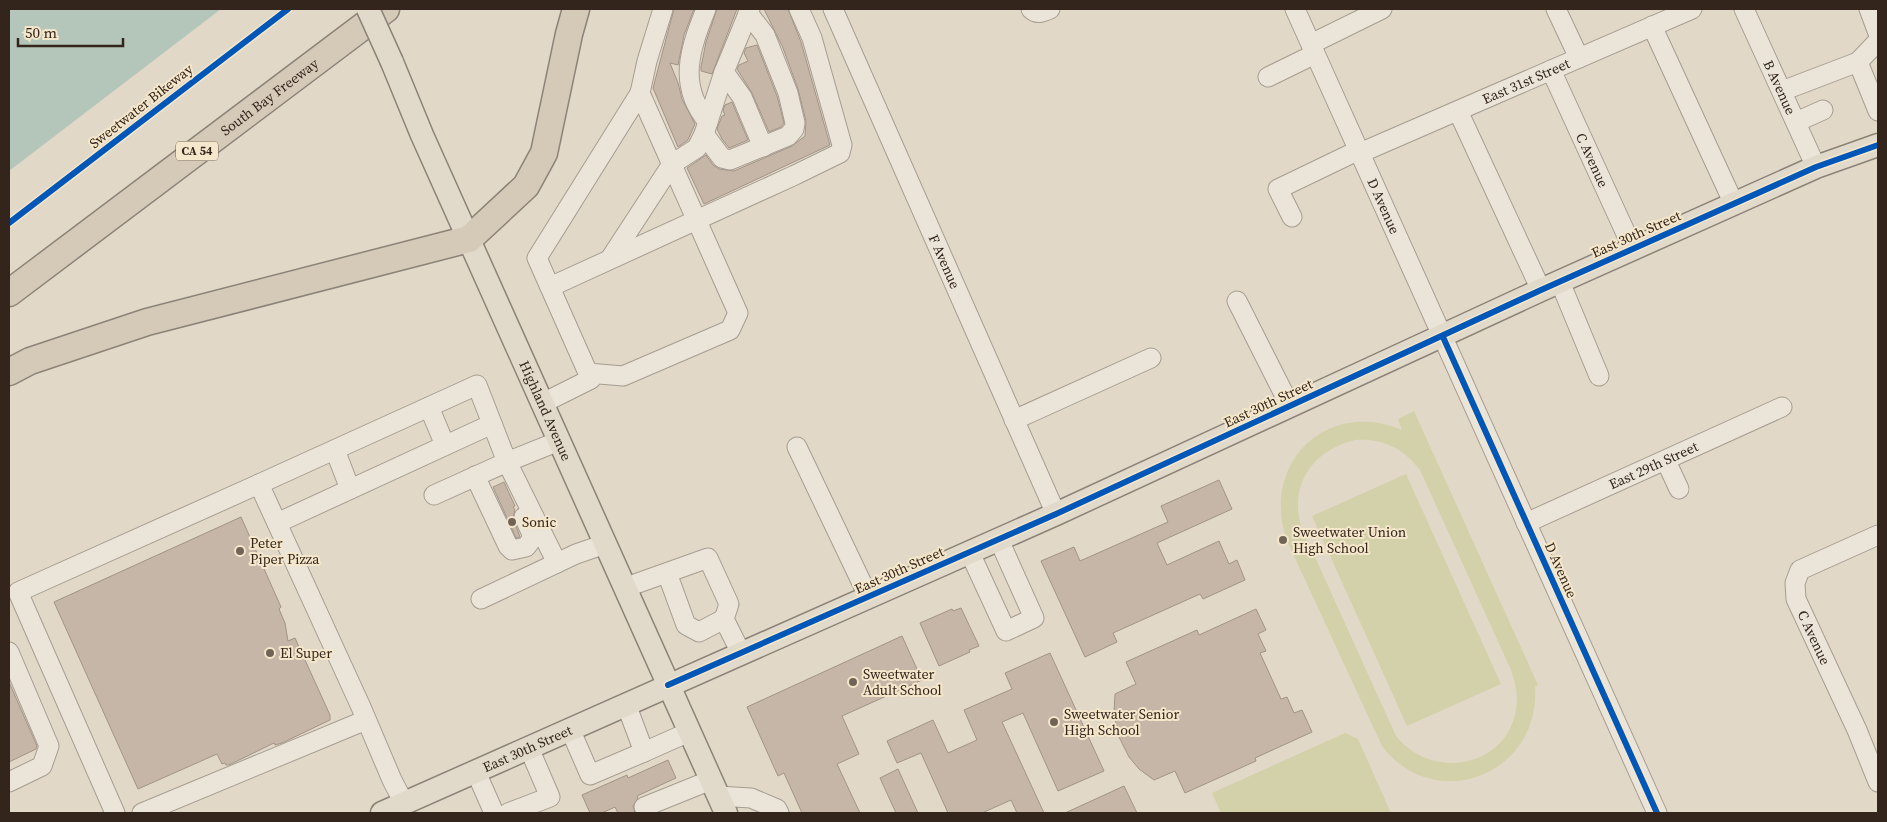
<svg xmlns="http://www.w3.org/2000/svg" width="1887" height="822" viewBox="0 0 1887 822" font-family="'Source Serif 4',serif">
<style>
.green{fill:#d3d1a9;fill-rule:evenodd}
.water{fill:#b4c6ba}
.building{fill:#c5b6a8;stroke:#a19487}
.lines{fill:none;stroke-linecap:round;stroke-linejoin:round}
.minor-casing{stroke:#a69d91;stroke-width:21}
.major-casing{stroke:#8c8378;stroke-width:25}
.highway-casing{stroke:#8c8378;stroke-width:29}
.minor{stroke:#eae4d9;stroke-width:19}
.major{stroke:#e1daca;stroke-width:22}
.highway{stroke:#d5c9b8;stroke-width:26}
.major-bridge-casing{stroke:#8c8378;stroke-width:25;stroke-linecap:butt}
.major-bridge{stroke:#e1daca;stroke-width:22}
.cycleway-casing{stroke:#f5e7cb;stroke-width:9}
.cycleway{stroke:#0057b8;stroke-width:6}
.poi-dot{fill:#706457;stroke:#f5e7cb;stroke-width:2}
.labels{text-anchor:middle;stroke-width:4;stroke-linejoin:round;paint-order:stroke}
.shield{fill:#f5e7cb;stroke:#6d5f50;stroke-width:1}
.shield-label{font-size:12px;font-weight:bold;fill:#33251b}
.street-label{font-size:14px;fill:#33251b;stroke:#f5e7cb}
.poi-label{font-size:14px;fill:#33251b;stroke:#f5e7cb;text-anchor:start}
</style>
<rect width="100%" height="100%" fill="#e2d8c7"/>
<path class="green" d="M1414,411L1538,685L1535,687C1541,774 1435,816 1382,746L1287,541C1260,464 1326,398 1402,430L1398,419ZM1355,440C1382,438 1403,448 1420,470L1511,670C1514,680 1517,689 1517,700C1515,764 1436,785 1396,736L1301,526C1289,483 1314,450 1355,440Z
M1406,474L1501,684L1407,726L1312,516Z
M1345,733L1358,739L1391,813H1221L1212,793Z"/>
<path class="water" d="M9,9H221L9,171Z"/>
<path class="building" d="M674,9H694L684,35L678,65L670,63L678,83L682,99L695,124L688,140L678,147L653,88Z
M717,9H737L712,74L701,71V67L706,42Z
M764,9H788L801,42L830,145L704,204L687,168L706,155L713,165L719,169L734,171L792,146L805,136L806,121L798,89L783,48Z
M757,45L777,96L784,123L781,127L769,132L752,93L737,69L739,65L748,61L744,53L746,48Z
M732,102L748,140L729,148L722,139L717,129L722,116L725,115L723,111L725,105Z
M1219,480L1232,509L1157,543L1167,565L1219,541L1229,564L1237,560L1245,580L1203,599L1200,594L1113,633L1117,642L1085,657L1041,561L1074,547L1080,561L1168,522L1161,506Z
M504,482L515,506L513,507L515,510L513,517L520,537L516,538L493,487Z
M241,517L281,607L279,609L285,623L288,641L295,638L330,715V720L282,743L275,745L274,743L229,765H226L225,763L222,764L217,754L138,789L54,602Z
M961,608L979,646L969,650L970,652L939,666L920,623L952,609L953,611Z
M1256,609L1266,630L1258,634L1266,651L1260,653L1281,699L1287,697L1294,713L1302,710L1312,732L1255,758L1256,761L1185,793L1175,771L1154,780L1139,769L1129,757L1118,735L1114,713L1115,694L1136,684L1126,662L1197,630L1199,635Z
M902,636L922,680L842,716L859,754L837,764L860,813H802L784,773L778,776L747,707Z
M1050,653L1104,771L1058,791L1023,713L1002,722L1044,813H1017L1011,800L982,813H948L921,753L897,763L887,741L933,720L948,753L977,740L964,710L1012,689L1005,673Z
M9,682L37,746L36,749L9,762Z
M668,760L676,778L637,796L638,798L633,806L635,813H618L615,807L602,813H590L582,795L627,775L628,778Z
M898,769L918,813H896L880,778Z
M1124,786L1137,813H1065Z"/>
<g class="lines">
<defs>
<g id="minor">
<path d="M706,9C690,49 677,85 708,122"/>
<path id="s1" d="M833,9L1056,514"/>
<path d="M1031,9C1037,15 1043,12 1050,9"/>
<path id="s2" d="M1295,9L1657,813"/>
<path d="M1556,9L1579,58"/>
<path id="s3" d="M1744,9L1816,167"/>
<path d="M1869,9L1878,33"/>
<path d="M1652,26L1734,204"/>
<path d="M1878,41L1858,62L1878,111"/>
<path d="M1311,44L1382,9"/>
<path id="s4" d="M1551,70L1633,249"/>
<path d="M724,72L742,97L763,147"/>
<path d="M1268,77L1315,54"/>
<path d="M1782,91L1858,62"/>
<path d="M640,93L647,61L663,9"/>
<path d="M1458,111L1541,290"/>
<path d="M1796,122L1823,110"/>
<path d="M704,134L722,158L730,160L788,136L794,129L795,123L788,93L765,35L748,13"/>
<path id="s5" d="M1360,153L1692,9"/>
<path d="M1292,217L1278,189L1359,150"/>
<path d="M610,259L672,164L697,148L704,134L724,72L750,9"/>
<path d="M1560,282L1599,376"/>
<path d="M550,287L795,175L840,153L842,145L812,38L799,9"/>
<path d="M1237,301L1290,406"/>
<path d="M543,403L591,379L588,373L537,258L640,93L738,313L730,330L623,376L588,373"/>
<path d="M429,407L445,445"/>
<path d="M1014,420L1151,358"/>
<path d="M797,447L869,598"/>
<path d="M335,450L350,489"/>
<path d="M1666,461L1679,489"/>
<path d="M475,476L508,546L512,550L526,547L532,539L531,532L524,517"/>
<path d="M259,484L477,385L507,462L559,441"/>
<path d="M434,495L507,462L557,563"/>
<path d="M277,523L492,424"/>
<path id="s6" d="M1526,523L1782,407"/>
<path id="s7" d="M1878,535L1800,570L1795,583L1796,599L1857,730L1878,782"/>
<path d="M970,553L1006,631L1034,618L999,540"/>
<path d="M667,573L686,625L699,632L724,619"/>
<path d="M624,588L708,558L729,604L724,619L741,653"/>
<path d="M481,599L576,554L605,544"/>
<path d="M9,652L49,746L42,766L9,782"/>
<path d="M570,729L590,775L644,752L626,704"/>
<path d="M644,752L689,732"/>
<path d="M476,772L494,813"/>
<path d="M718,796L751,798L777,809L779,813"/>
<path d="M644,807L711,780"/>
<path d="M115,813L18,592L259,484L361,707L392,780L404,803"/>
<path d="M142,813L366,720"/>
<path d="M508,813L550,797L529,748"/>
</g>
<g id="major">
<path id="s8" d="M392,62L422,135L726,813"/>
<path id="s9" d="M382,813L1056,514L1541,290L1816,167L1878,145"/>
</g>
<g id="highway">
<path id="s10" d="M9,293L386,9"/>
<path d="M9,372L30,361L147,322L469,239L526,186L544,153L569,34L576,9"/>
</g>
</defs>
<use href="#minor" class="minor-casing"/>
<use href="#major" class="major-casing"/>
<use href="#highway" class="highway-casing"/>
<use href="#minor" class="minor"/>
<use href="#major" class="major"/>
<use href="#highway" class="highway"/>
<defs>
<path id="major-bridge" d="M368,9L392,62"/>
</defs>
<use href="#major-bridge" class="major-bridge-casing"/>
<use href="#major-bridge" class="major-bridge"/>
<defs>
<path id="cycleway" d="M9,223L288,9
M1443,337L1657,813
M668,685L1056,514L1541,290L1816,167L1878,145"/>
</defs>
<use href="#cycleway" class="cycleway-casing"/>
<use href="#cycleway" class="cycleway"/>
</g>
<g class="poi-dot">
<circle cx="512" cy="522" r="5"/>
<circle cx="1283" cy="540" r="5"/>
<circle cx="240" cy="551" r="5"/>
<circle cx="270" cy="653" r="5"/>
<circle cx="853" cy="682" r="5"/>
<circle cx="1054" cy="722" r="5"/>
</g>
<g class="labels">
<rect class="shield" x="176" y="141.5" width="42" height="19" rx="4"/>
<g class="shield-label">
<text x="197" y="155">CA 54</text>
</g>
<g class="street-label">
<text dy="5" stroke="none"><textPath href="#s5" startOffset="181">East 31st Street</textPath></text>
<text dy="5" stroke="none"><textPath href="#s3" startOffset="86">B Avenue</textPath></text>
<text dy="5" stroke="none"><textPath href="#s10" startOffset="326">South Bay Freeway</textPath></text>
<text transform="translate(141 106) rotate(-38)" y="5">Sweetwater Bikeway</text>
<text dy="5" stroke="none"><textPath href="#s4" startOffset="99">C Avenue</textPath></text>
<text dy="5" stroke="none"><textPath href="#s2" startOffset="216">D Avenue</textPath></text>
<text transform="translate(1636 234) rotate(-24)" y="5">East 30th Street</text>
<text dy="5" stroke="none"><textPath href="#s1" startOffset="276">F Avenue</textPath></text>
<text transform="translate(1268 403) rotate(-25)" y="5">East 30th Street</text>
<text dy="5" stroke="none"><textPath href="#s8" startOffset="381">Highland Avenue</textPath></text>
<text dy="5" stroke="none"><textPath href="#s6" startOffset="140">East 29th Street</textPath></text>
<text transform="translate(899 570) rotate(-24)" y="5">East 30th Street</text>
<text transform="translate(1561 570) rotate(66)" y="5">D Avenue</text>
<text dy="5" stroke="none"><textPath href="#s7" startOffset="158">C Avenue</textPath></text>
<text dy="5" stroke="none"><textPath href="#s9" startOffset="159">East 30th Street</textPath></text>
</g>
<g class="poi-label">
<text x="522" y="527">Sonic</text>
<text x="1293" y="537">Sweetwater Union<tspan x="1293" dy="16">High School</tspan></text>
<text x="250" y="548">Peter<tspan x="250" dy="16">Piper Pizza</tspan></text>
<text x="280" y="658">El Super</text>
<text x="863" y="679">Sweetwater<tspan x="863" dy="16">Adult School</tspan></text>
<text x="1064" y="719">Sweetwater Senior<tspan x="1064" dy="16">High School</tspan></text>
</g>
</g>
<rect width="1887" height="822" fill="none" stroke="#33251b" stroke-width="20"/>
<path d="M18 38v8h105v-8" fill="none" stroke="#33251b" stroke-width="2.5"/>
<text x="25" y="38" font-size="15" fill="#33251b" stroke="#f5e7cb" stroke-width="4" paint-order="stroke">50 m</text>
</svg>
